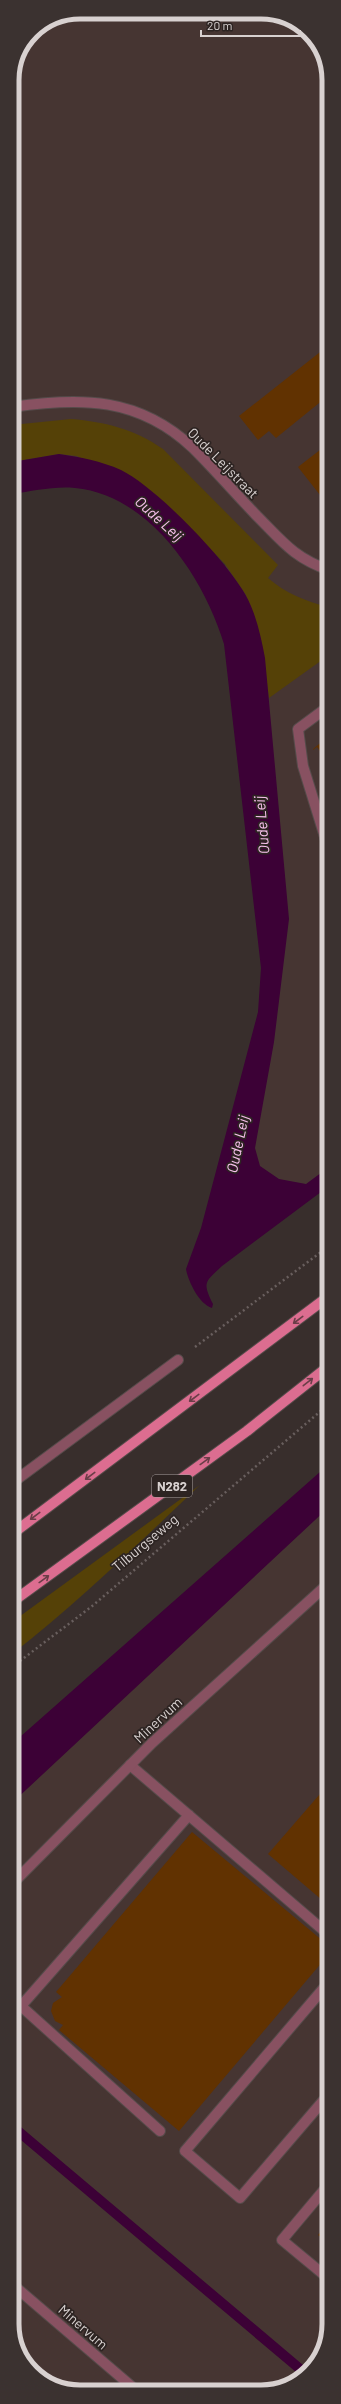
<svg xmlns="http://www.w3.org/2000/svg" width="341" height="2404" viewBox="0 0 341 2404" font-family="Barlow,sans-serif">
<style>
.built{fill:#463532}
.green{fill:#554107}
.water{fill:#3c0136}
.lines{fill:none;stroke-linecap:round;stroke-linejoin:round}
.stream{stroke:#3c0136;stroke-width:10}
.building{fill:#613201}
.service-casing{stroke:#554b4a;stroke-width:12}
.minor-casing{stroke:#554b4a;stroke-width:12}
.primary-casing{stroke:#554b4a;stroke-width:12}
.path{stroke:#695f5e;stroke-width:2.5;stroke-dasharray:2 3;stroke-linecap:butt}
.service{stroke:#885161;stroke-width:10}
.minor{stroke:#885161;stroke-width:10}
.primary{stroke:#dc6d90;stroke-width:10}
.oneway{stroke:#6a3e48}
.labels{text-anchor:middle;stroke-width:3.5;stroke-linejoin:round;paint-order:stroke}
.shield{fill:#2d2422;stroke:#a59d9c;stroke-width:1}
.shield-label{font-size:13px;font-weight:bold;fill:#d8d1d0}
.street-label{font-size:14px;fill:#d8d1d0;stroke:#2d2422}
.water-label{font-size:15px;font-style:italic;fill:#f9c2ee;stroke:#2d2422}
.rim{fill:none;stroke:#d8d1d0;stroke-width:5}
</style>
<rect width="100%" height="100%" fill="#382e2c"/>
<path class="built" d="M279,14L312,35L329,75V1170L267,1217L240,1178L271,1031L225,564L168,506L12,462V79L17,54L32,32L54,17Z
M329,1467V2325L324,2350L309,2372L266,2392L62,2390L29,2369L12,2329V1779Z"/>
<path class="green" d="M71,419C106,422 134,429 163,449L278,565L268,578C285,593 307,602 329,607V655L269,698L261,640L246,595L225,564L168,506L77,456L59,454L12,462V425Z
M200,1485C139,1543 79,1602 12,1654V1622Z"/>
<path class="water" d="M59,454C80,457 101,461 121,470C156,487 226,560 245,594C256,613 261,637 265,658L289,919L274,1042L255,1148L260,1166L279,1179L306,1184L329,1167V1186L222,1266C205,1282 202,1282 213,1304L212,1308C199,1304 188,1281 186,1269L201,1228L258,1012L261,968L224,644C204,578 150,495 75,488C54,486 33,491 12,494V462Z
M329,1464V1507L12,1803V1744Z"/>
<g class="lines">
<path class="stream" d="M12,2126L306,2374"/>
</g>
<path class="building" d="M329,345V395L276,438L269,431L258,440L239,416Z
M329,443V488L320,495L298,467Z
M329,736V763L317,747L313,750V749Z
M326,1787L329,1789V1906L268,1854Z
M192,1832L329,1946V1954L179,2131L59,2030L63,2025L55,2021L51,2011L53,2003L62,1997L56,1992Z
M329,2221V2244L318,2235Z"/>
<g class="lines">
<defs>
<path id="service" d="M329,706L298,729L303,766L329,850
M130,1765L329,1935
M329,1982L185,2151L240,2198L329,2094
M12,1998L160,2131
M21,2006L189,1815
M329,2184L282,2240L329,2279"/>
<path id="minor" d="M12,407C81,397 139,397 193,448C215,470 236,494 257,516C282,541 294,558 329,570
M12,1483L178,1360
M12,1884L152,1743L329,1583
M12,2284L137,2391"/>
<path id="primary" d="M12,1534L329,1296
M12,1602L247,1431L329,1366"/>
</defs>
<use href="#service" class="service-casing"/>
<use href="#minor" class="minor-casing"/>
<use href="#primary" class="primary-casing"/>
<path class="path" d="M195,1347L329,1246
M12,1667L91,1607L329,1404"/>
<use href="#service" class="service"/>
<use href="#minor" class="minor"/>
<use href="#primary" class="primary"/>
</g>
<defs><path id="oneway-shaft" d="M-6 0H5M1.5-3L5.5 0L1.5 3" fill="none" stroke-width="1.6" stroke-linecap="round" stroke-linejoin="round"/></defs>
<g class="oneway">
<use href="#oneway-shaft" transform="translate(298 1320) rotate(143)"/>
<use href="#oneway-shaft" transform="translate(308 1382) rotate(-38)"/>
<use href="#oneway-shaft" transform="translate(194 1398) rotate(143)"/>
<use href="#oneway-shaft" transform="translate(205 1461) rotate(-36)"/>
<use href="#oneway-shaft" transform="translate(90 1476) rotate(143)"/>
<use href="#oneway-shaft" transform="translate(35 1516) rotate(143)"/>
<use href="#oneway-shaft" transform="translate(44 1579) rotate(-36)"/>
</g>
<g class="labels">
<rect class="shield" x="152" y="1475" width="40" height="22" rx="3"/>
<g class="shield-label">
<text x="172" y="1491">N282</text>
</g>
<g class="street-label">
<text transform="translate(223 463) rotate(45)" y="5">Oude Leijstraat</text>
<text transform="translate(145 1543) rotate(-40)" y="5">Tilburgseweg</text>
<text transform="translate(158 1720) rotate(-43)" y="5">Minervum</text>
<text transform="translate(83 2327) rotate(41)" y="5">Minervum</text>
</g>
<g class="water-label">
<text transform="translate(159 519) rotate(42)" y="5">Oude Leij</text>
<text transform="translate(262 825) rotate(-95)" y="5">Oude Leij</text>
<text transform="translate(238 1144) rotate(-78)" y="5">Oude Leij</text>
</g>
</g>
<path d="M0 0H341V2404H0ZM80 19H261A61 61 0 0 1 322 80V2324A61 61 0 0 1 261 2385H80A61 61 0 0 1 19 2324V80A61 61 0 0 1 80 19Z" fill="#3b3230" fill-rule="evenodd"/>
<path class="rim" d="M80 19H261A61 61 0 0 1 322 80V2324A61 61 0 0 1 261 2385H80A61 61 0 0 1 19 2324V80A61 61 0 0 1 80 19Z"/>
<path d="M201 30v6h99v-6" fill="none" stroke="#d8d1d0" stroke-width="2"/>
<text x="207" y="30" font-size="12" fill="#d8d1d0" stroke="#2d2422" stroke-width="3" paint-order="stroke">20 m</text>
</svg>
